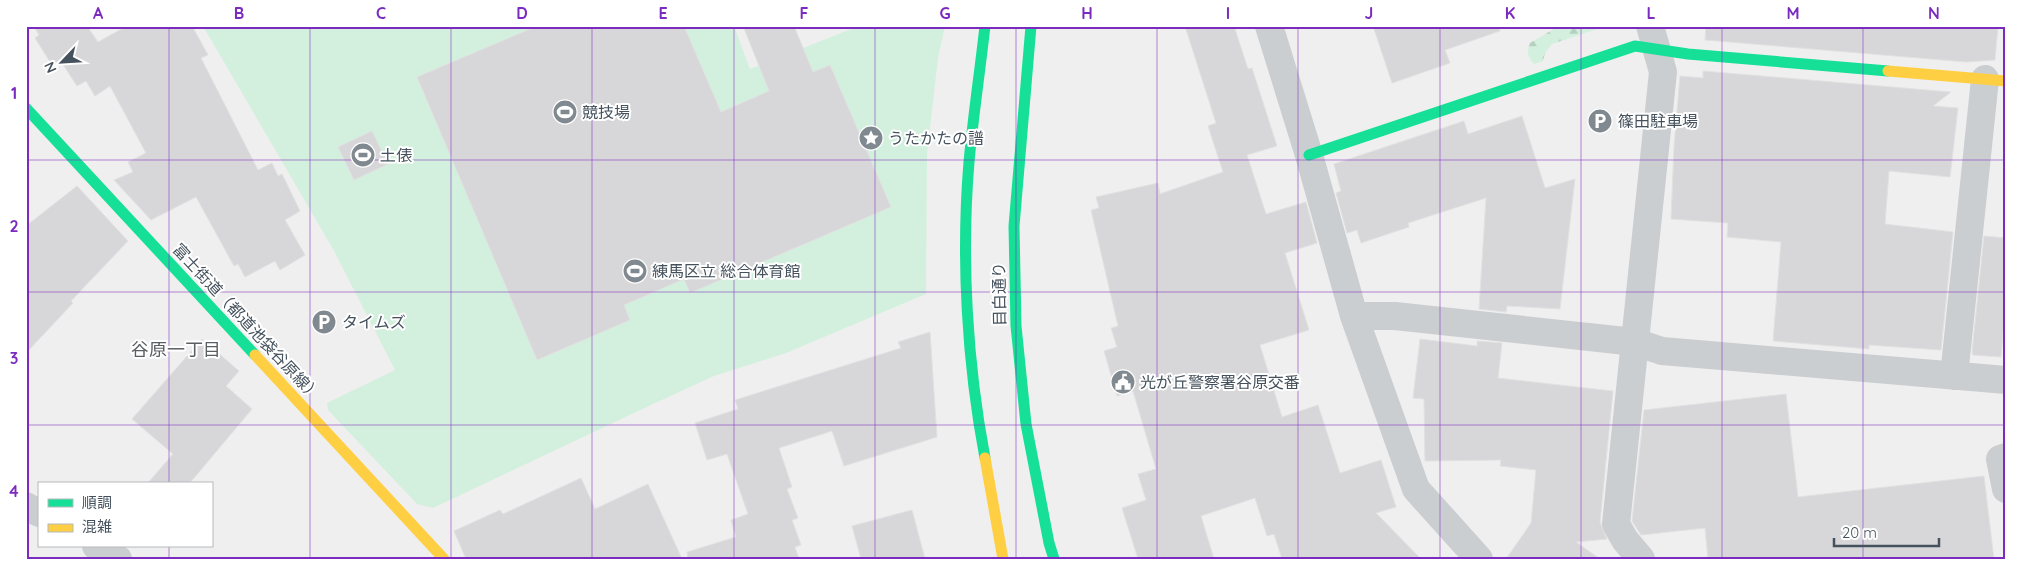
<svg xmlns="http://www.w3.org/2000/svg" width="2032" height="585" viewBox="0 0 2032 585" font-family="Quicksand,'Noto Sans JP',sans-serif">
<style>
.green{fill:#d2f0dd}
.forest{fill:url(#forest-firs)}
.building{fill:#d7d7d9;stroke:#e1e1e2}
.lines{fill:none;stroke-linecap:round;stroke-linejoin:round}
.street{stroke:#cbced0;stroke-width:28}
.fast{stroke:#16e098;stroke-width:11}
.slow{stroke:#ffcf43;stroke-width:11}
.grid{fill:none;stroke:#7b2cbf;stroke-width:1;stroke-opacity:0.55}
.labels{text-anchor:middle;stroke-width:4;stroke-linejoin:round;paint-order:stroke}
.poi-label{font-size:16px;fill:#45525d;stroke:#fff;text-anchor:start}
.street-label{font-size:16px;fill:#45525d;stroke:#fff}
.neighbourhood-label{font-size:18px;fill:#5a5f64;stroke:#fff}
.neatline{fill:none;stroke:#7b2cbf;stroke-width:2}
.grid-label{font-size:16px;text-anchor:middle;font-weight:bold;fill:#7b2cbf}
</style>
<defs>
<pattern id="forest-firs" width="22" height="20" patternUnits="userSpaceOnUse" patternTransform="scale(1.25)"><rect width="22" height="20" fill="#d2f0dd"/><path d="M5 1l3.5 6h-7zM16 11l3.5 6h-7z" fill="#b6d0c0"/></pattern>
</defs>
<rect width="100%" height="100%" fill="#f0efef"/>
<path class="green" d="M203,26H734L750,69L859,26H945L938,58L927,154L926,294L786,353L714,376L653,404L433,508L417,504L328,410L327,403L395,370L333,249Z"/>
<path class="forest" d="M1559,26H1606L1552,44L1545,53L1543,61L1534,64C1528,57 1526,52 1530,43Z"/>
<path class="building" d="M34,26H87L98,42L127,26H192L208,55L201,58L258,170L272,163L278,176L282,174L300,211L285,220L305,255L280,270L275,261L245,277L238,264L234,266L196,197L151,220L114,180L133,172L128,162L146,153L110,86L95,96L86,81L77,86L60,60L52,65L35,38L39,35Z
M537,26H684L721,112L769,91L743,26H794L813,72L830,65L891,207L690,293L684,279L624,305L630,320L537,360L417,77Z
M1185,26H1234L1248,69L1252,68L1277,146L1247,155L1266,214L1306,202L1317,243L1285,253L1309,330L1260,345L1282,417L1318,405L1340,473L1381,460L1396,507L1376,513L1421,559H1282L1274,534L1267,536L1255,498L1201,516L1214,559H1138L1122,508L1146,500L1138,474L1156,469L1133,391L1117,396L1104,351L1117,347L1111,328L1118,326L1091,210L1099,208L1096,197L1158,183L1160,194L1223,172L1208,126L1216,123Z
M1373,26H1499L1500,31L1445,50L1450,63L1392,83Z
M1706,26H1998L1995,60L1966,62L1705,40Z
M1703,71L1951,92L1933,106L1958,108L1950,177L1889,171L1885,224L1953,232L1941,350L1869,345V349L1773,341L1781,242L1727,237L1728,223L1671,219L1674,147L1680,76L1703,78Z
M1522,116L1545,188L1575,179L1560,309L1507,306L1506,312L1479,309L1486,198L1408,223L1409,227L1361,243L1357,230L1347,233L1336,193L1341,191L1334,164L1464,121L1468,134Z
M372,131L388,164L354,180L338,147Z
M77,186L128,241L71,301L73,303L26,353V226Z
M1984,236L2006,238V296L2001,357L1973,355L1972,352Z
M930,332L937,437L844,466L832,431L779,448L792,487L787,489L798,518L792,520L801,545L795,547L799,559H688L687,552L736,537L731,520L748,514L727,454L707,460L695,423L738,409L735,400L901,348L898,342Z
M202,339L239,371L226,386L252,409L189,484H147L173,454L132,419Z
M1420,339L1477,346V341L1502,343L1498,378L1613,391L1600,522L1607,539L1576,542L1600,559H1506L1531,523L1536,470L1500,466L1501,460L1425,461L1424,399L1413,398Z
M1786,394L1798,497L1984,476L1994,559H1708L1705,528L1641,535L1632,521L1644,410Z
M581,478L595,509L648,484L682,559H466L454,531L500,510L503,514Z
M912,510L925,559H861L852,526Z"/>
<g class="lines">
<path class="street" d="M1269,26L1309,155L1354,316L1416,489L1479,559
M1354,316H1395L1635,342L1662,351L2006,380
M1954,376L1985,79
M2006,457L2000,459L2006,489
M26,506L39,513
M96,546L118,559
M1641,559L1625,540L1616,524L1663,72L1650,26"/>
<path class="fast" d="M1031,26L1014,226L1016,326L1026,424L1049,543L1054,559
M26,108L255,355
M1309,155L1635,46L1688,54L1888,71
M985,458C967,363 961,258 969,162C973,117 980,71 985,26"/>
<path class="slow" d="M1888,71L2006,81
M255,355L444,559
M985,458L1003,559"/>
</g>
<path class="grid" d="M169,26V484M310,26V559M451,26V559M592,26V559M734,26V559M875,26V559M1016,26V559M1157,26V559M1298,26V559M1440,26V559M1581,26V559M1722,26V559M1863,26V559M26,160H2006M26,292H2006M26,425H2006M169,546V559"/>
<defs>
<symbol id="stadium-disc" viewBox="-11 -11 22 22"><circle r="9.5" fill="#818990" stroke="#fff"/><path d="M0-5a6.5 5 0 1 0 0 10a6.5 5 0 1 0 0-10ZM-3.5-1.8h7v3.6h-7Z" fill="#fff"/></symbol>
<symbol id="parking-disc" viewBox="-11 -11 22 22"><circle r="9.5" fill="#818990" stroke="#fff"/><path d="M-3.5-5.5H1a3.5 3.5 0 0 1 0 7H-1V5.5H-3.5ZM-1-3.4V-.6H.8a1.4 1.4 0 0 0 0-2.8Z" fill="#fff"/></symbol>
<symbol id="sight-disc" viewBox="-11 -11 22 22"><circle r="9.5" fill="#818990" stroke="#fff"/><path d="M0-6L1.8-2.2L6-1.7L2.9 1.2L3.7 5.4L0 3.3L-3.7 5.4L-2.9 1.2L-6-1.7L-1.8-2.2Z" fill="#fff"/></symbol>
<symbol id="civic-disc" viewBox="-11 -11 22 22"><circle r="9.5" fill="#818990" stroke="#fff"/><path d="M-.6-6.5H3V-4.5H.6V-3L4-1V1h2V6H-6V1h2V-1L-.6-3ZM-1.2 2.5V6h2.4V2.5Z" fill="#fff"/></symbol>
</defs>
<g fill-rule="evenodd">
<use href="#stadium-disc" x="551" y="98" width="28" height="28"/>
<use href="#parking-disc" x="1586" y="107" width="28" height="28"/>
<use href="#sight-disc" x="857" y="124" width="28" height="28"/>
<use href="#stadium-disc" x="349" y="141" width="28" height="28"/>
<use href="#stadium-disc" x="621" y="257" width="28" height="28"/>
<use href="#parking-disc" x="310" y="308" width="28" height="28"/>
<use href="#civic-disc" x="1109" y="368" width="28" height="28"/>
</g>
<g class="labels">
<g class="poi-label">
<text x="582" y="118">競技場</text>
<text x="1618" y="127">篠田駐車場</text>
<text x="888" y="144">うたかたの譜</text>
<text x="380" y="161">土俵</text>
<text x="652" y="277">練馬区立 総合体育館</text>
<text x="342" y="328">タイムズ</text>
<text x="1140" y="388">光が丘警察署谷原交番</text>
</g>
<g class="street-label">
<text transform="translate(999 294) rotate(-91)" y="6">目白通り</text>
<text transform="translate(247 322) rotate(47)" y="6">富士街道（都道池袋谷原線）</text>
</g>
<g class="neighbourhood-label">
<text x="176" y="356">谷原一丁目</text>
</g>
</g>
<rect width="2032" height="585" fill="none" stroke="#ffffff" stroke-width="55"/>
<rect x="38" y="482" width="175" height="65" fill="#ffffff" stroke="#b5babe"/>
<rect x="48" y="499" width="25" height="8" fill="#16e098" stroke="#b5babe"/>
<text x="82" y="508" font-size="15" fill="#45525d">順調</text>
<rect x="48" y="524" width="25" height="8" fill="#ffcf43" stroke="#b5babe"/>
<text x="82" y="532" font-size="15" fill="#45525d">混雑</text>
<g transform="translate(62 62) rotate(245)" stroke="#ffffff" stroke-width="4" paint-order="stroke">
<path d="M0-4L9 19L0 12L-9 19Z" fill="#45525d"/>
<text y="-8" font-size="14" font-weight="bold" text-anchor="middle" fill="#45525d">N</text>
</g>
<path d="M1834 538v8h105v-8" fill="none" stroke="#45525d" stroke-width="2.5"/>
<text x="1842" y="538" font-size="15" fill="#45525d" stroke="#ffffff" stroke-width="4" paint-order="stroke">20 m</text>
<rect x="28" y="28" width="1976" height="530" class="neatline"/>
<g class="grid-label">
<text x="98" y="19">A</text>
<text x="239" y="19">B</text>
<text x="381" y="19">C</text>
<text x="522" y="19">D</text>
<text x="663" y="19">E</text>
<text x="804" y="19">F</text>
<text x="945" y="19">G</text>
<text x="1087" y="19">H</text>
<text x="1228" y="19">I</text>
<text x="1369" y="19">J</text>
<text x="1510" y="19">K</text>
<text x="1651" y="19">L</text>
<text x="1793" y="19">M</text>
<text x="1934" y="19">N</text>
<text x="14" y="99">1</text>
<text x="14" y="232">2</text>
<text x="14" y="364">3</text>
<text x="14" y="497">4</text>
</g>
</svg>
